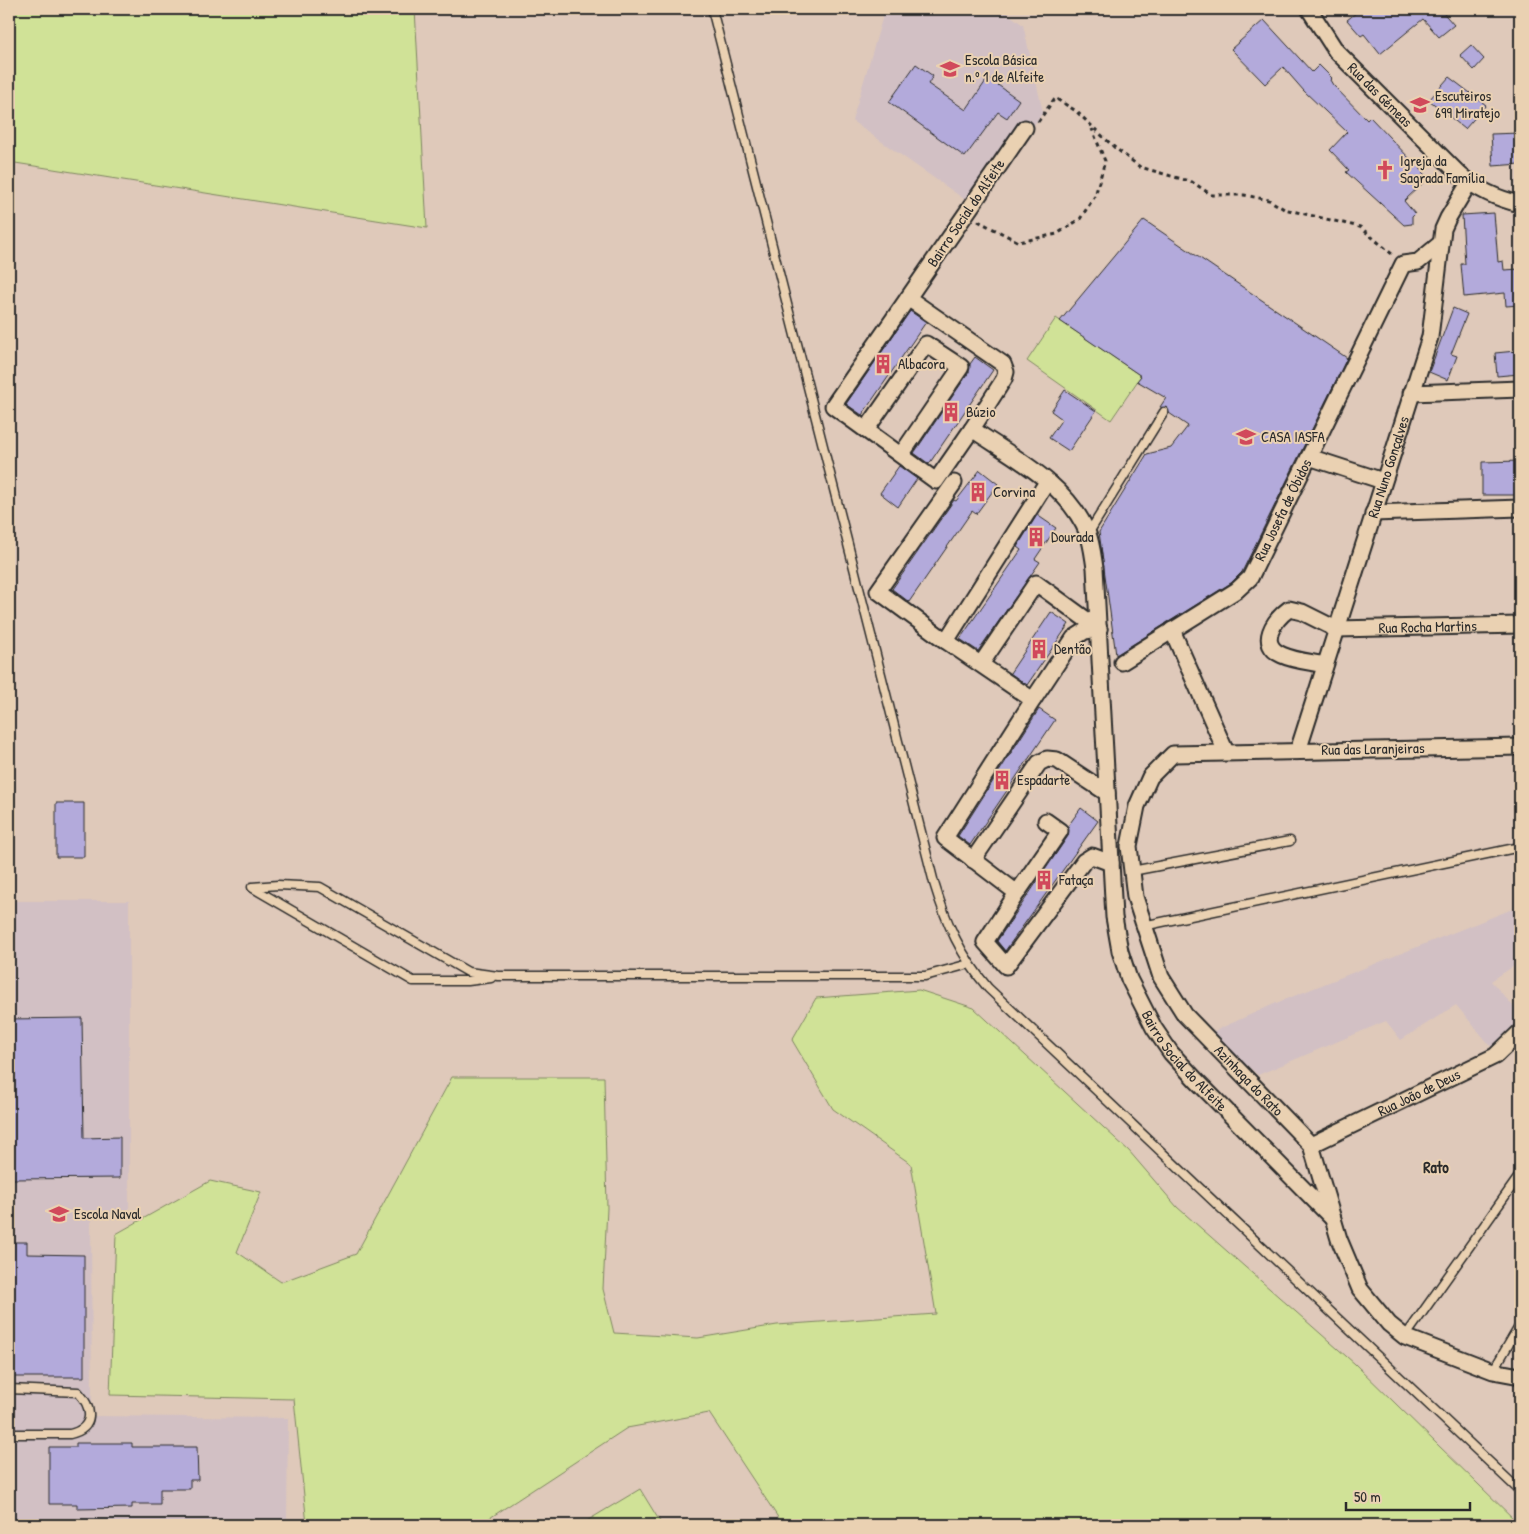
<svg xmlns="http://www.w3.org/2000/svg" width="1529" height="1534" viewBox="0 0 1529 1534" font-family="'Patrick Hand',sans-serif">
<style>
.built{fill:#d2c0c4}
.green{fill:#d0e297;stroke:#7e8661}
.building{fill:#b3aadb;stroke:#2b2b2b}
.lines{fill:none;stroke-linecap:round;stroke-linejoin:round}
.lane-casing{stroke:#2b2b2b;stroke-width:11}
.street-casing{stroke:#2b2b2b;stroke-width:19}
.path{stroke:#2b2b2b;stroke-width:3;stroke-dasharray:4 4;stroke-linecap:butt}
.lane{stroke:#ead1b2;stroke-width:8}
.street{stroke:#ead1b2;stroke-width:15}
.labels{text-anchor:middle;stroke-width:4;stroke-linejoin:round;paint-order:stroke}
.poi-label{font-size:15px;fill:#2b2b2b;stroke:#ead1b2;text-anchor:start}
.street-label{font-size:15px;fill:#2b2b2b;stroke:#ead1b2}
.neighbourhood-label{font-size:16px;font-weight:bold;fill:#2b2b2b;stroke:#ead1b2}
</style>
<rect width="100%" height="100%" fill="#dfc9ba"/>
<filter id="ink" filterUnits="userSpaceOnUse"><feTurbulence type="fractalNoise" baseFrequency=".02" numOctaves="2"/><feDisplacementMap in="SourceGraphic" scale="10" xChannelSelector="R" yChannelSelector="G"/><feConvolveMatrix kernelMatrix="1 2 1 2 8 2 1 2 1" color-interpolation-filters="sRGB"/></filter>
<g filter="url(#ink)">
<path class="built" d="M885,9H1002L1023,25L1043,112L1030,131L967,201L852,121Z
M9,901H129V1213L91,1214L92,1416L288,1418L287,1525H9Z
M1520,906V962L1491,981L1520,1014V1028L1495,1051L1456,1005L1401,1040L1386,1021L1258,1075L1210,1033L1274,1004Z"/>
<path class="green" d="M9,9H415L427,228L9,162Z
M1056,318L1141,376L1111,420L1027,361Z
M919,990L974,1008L1129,1151L1177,1207L1355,1364L1520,1525H783L709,1413L627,1428L479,1525H307L294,1399L110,1395L116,1234L210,1181L261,1192L237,1252L281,1282L356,1254L452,1077H604L607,1208L603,1289L614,1333L698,1338L777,1325L936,1314L911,1164L833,1109L792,1040L816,998Z
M640,1489L662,1525H580Z"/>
<path class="building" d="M1361,9H1440L1454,25L1439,37L1423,19L1380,54L1364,34L1361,36L1347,20Z
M1264,20L1312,72L1319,65L1332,78L1330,80L1333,85L1367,120L1370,117L1411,160H1417L1421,164V171L1428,178L1404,201L1415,214L1412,217V224L1404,225L1346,172L1349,170L1330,150L1347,132L1304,91L1283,67L1265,84L1231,49Z
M1471,45L1484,59L1474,70L1460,55Z
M916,64L933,76L928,84L966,110L988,78L1019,100L1007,118L998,112L965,157L889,102Z
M1449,77L1486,105L1465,129L1429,100Z
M1520,133V164L1493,166L1491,134Z
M1494,213L1498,262L1503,261L1504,270L1520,269V305L1506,306L1505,293L1464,297L1461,264H1465L1462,215Z
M1144,220L1347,358L1242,572L1231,583L1116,655L1099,532L1147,454L1171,448L1188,426L1169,413L1167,408L1160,407L1166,398L1137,381L1141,376L1060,321Z
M1453,308L1467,314L1451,354L1457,356L1448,380L1429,372Z
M910,311L926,322L862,415L846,404Z
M1516,351L1519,374L1497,376L1495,353Z
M975,357L993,370L929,464L914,453L969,372L970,364Z
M1065,390L1096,411L1069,451L1049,438L1062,419L1051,411Z
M1520,461V495H1482V462Z
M899,466L917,479L898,507L880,493Z
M980,470L998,484L976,514L972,511L909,602L892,589L954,500L956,501Z
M1037,515L1056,528L1035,559L1040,562L978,651L960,639L1021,550L1017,547Z
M1051,612L1069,624L1027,685L1010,673Z
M1039,709L1055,720L970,845L958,836Z
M56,803H84V857H56Z
M1081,808L1098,821L1005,951L997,941L1068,836V826Z
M82,1018L84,1138L120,1137V1178L12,1179V1152H9V1019Z
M9,1242H27V1254L84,1255V1377H9Z
M76,1443H132V1447H197L198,1480H190V1489H160V1504H132V1508L77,1509V1504H49V1447H76Z"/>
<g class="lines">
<defs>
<path id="lane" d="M712,9L934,883C946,923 961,956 988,988L1520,1491
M1088,534L1164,412
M1132,871L1290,841
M252,887L278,885L320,887L468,972L498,976H925L969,964
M253,888L413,981H468L491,978
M1143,926L1520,847
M1405,1337L1520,1175
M1493,1371L1520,1325
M9,1389L78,1392C93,1408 95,1428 70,1434H9"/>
<g id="street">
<path id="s1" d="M1309,9L1336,51L1460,175C1478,190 1498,199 1520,204"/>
<path id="s2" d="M1025,128L908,298L1003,364L1006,372L1004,379L972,429C1013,457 1068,484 1088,534C1092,544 1093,556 1095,568L1114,917L1120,951L1129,979L1154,1028L1171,1053L1196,1080L1333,1219"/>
<path d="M908,298L833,406L936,481L972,429"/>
<path d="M1411,393L1520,389"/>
<path d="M866,430L926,344L961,367L901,455"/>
<path d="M1309,457L1383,481"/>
<path d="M1047,482L946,641L1033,700L1074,638L1085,631L1099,629"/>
<path d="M1373,513L1520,508"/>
<path d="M1172,630L1226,752"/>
<path d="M946,641L878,591L954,483"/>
<path id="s3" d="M1122,662L1237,590L1250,578L1403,264L1418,262L1441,243"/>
<path d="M981,664L1036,583L1099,629"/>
<path id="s4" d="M1325,665C1311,662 1295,661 1282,655C1257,644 1274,620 1289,609L1302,612L1336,629L1520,625"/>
<path d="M1033,700L945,838L1017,893L1060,831L1046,821"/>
<path id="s5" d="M1520,747L1173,754L1150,777L1137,806L1129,846L1135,897L1161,977L1185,1015L1311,1145L1339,1239L1360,1289L1389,1324L1405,1337L1493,1371L1520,1376"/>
<path id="s6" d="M1298,751L1430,337L1443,229L1448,218L1469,183"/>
<path d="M973,860L1039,763L1047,759L1057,760L1107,793"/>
<path d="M1017,893L985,942L1006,966L1084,861L1092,856L1111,863"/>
<path id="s7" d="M1311,1145L1495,1056L1520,1032"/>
</g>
</defs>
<use href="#lane" class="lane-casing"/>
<use href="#street" class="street-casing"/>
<path class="path" d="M1038,122L1055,98L1076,111L1114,147L1140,167L1192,182L1212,195H1244L1269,200L1284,209L1360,227L1392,254
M978,221L1019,242L1057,234L1080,219L1095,196L1105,161L1092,129"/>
<use href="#lane" class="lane"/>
<use href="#street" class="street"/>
</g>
</g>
<defs>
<symbol id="school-bare" viewBox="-9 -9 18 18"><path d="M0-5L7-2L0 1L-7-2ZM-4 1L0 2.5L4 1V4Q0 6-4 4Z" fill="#d1495b" stroke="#ead1b2" stroke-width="2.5" paint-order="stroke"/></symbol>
<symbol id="church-bare" viewBox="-9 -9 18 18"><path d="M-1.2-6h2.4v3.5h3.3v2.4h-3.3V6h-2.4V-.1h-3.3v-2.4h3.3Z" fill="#d1495b" stroke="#ead1b2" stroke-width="2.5" paint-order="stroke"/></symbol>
<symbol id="building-bare" viewBox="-9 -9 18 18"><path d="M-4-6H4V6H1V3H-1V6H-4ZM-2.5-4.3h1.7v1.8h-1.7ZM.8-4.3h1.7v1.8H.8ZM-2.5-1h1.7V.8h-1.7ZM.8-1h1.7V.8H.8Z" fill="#d1495b" stroke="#ead1b2" stroke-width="2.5" paint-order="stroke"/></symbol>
<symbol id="university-bare" viewBox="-9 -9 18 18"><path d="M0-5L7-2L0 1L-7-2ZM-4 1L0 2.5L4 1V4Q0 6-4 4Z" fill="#d1495b" stroke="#ead1b2" stroke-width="2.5" paint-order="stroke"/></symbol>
</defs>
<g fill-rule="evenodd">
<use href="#school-bare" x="936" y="55" width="28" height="28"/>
<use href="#school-bare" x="1406" y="91" width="28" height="28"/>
<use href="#church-bare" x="1371" y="156" width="28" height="28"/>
<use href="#building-bare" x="869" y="350" width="28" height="28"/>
<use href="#building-bare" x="937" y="398" width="28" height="28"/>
<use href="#school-bare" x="1232" y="423" width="28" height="28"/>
<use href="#building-bare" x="964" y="478" width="28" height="28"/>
<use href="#building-bare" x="1022" y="523" width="28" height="28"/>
<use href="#building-bare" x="1025" y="635" width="28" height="28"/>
<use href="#building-bare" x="988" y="766" width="28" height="28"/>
<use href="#building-bare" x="1030" y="866" width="28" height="28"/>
<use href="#university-bare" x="45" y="1200" width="28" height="28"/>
</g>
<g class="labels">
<g class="poi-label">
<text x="965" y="65">Escola Básica<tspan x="965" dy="17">n.º 1 de Alfeite</tspan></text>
<text x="1435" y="101">Escuteiros<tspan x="1435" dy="17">699 Miratejo</tspan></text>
<text x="1400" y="166">Igreja da<tspan x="1400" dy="17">Sagrada Família</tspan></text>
<text x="898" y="369">Albacora</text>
<text x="966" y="417">Búzio</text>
<text x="1261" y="442">CASA IASFA</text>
<text x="993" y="497">Corvina</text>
<text x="1051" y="542">Dourada</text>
<text x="1054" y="654">Dentão</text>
<text x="1017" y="785">Espadarte</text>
<text x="1059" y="885">Fataça</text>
<text x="74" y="1219">Escola Naval</text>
</g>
<g class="street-label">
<text dy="5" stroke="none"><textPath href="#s1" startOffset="112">Rua das Gémeas</textPath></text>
<text transform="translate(966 213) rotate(-56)" y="5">Bairro Social do Alfeite</text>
<text dy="5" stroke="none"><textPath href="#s6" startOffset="298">Rua Nuno Gonçalves</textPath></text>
<text dy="5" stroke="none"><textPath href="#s3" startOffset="229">Rua Josefa de Óbidos</textPath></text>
<text dy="5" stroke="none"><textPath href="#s4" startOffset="246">Rua Rocha Martins</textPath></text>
<text transform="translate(1373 749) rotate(-1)" y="5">Rua das Laranjeiras</text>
<text dy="5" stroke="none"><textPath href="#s2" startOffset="1104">Bairro Social do Alfeite</textPath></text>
<text dy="5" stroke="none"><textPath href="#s5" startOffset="724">Azinhaga do Rato</textPath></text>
<text dy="5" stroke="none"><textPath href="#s7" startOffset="120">Rua João de Deus</textPath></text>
</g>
<g class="neighbourhood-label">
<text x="1436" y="1173">Rato</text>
</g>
</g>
<rect width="1529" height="1534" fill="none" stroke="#ead1b2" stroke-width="30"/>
<rect x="15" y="15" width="1499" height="1504" fill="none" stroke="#2b2b2b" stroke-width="2" filter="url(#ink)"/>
<path d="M1346 1502v8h124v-8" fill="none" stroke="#2b2b2b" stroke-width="2.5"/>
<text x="1354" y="1502" font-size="15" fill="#2b2b2b" stroke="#ead1b2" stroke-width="4" paint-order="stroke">50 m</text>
</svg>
